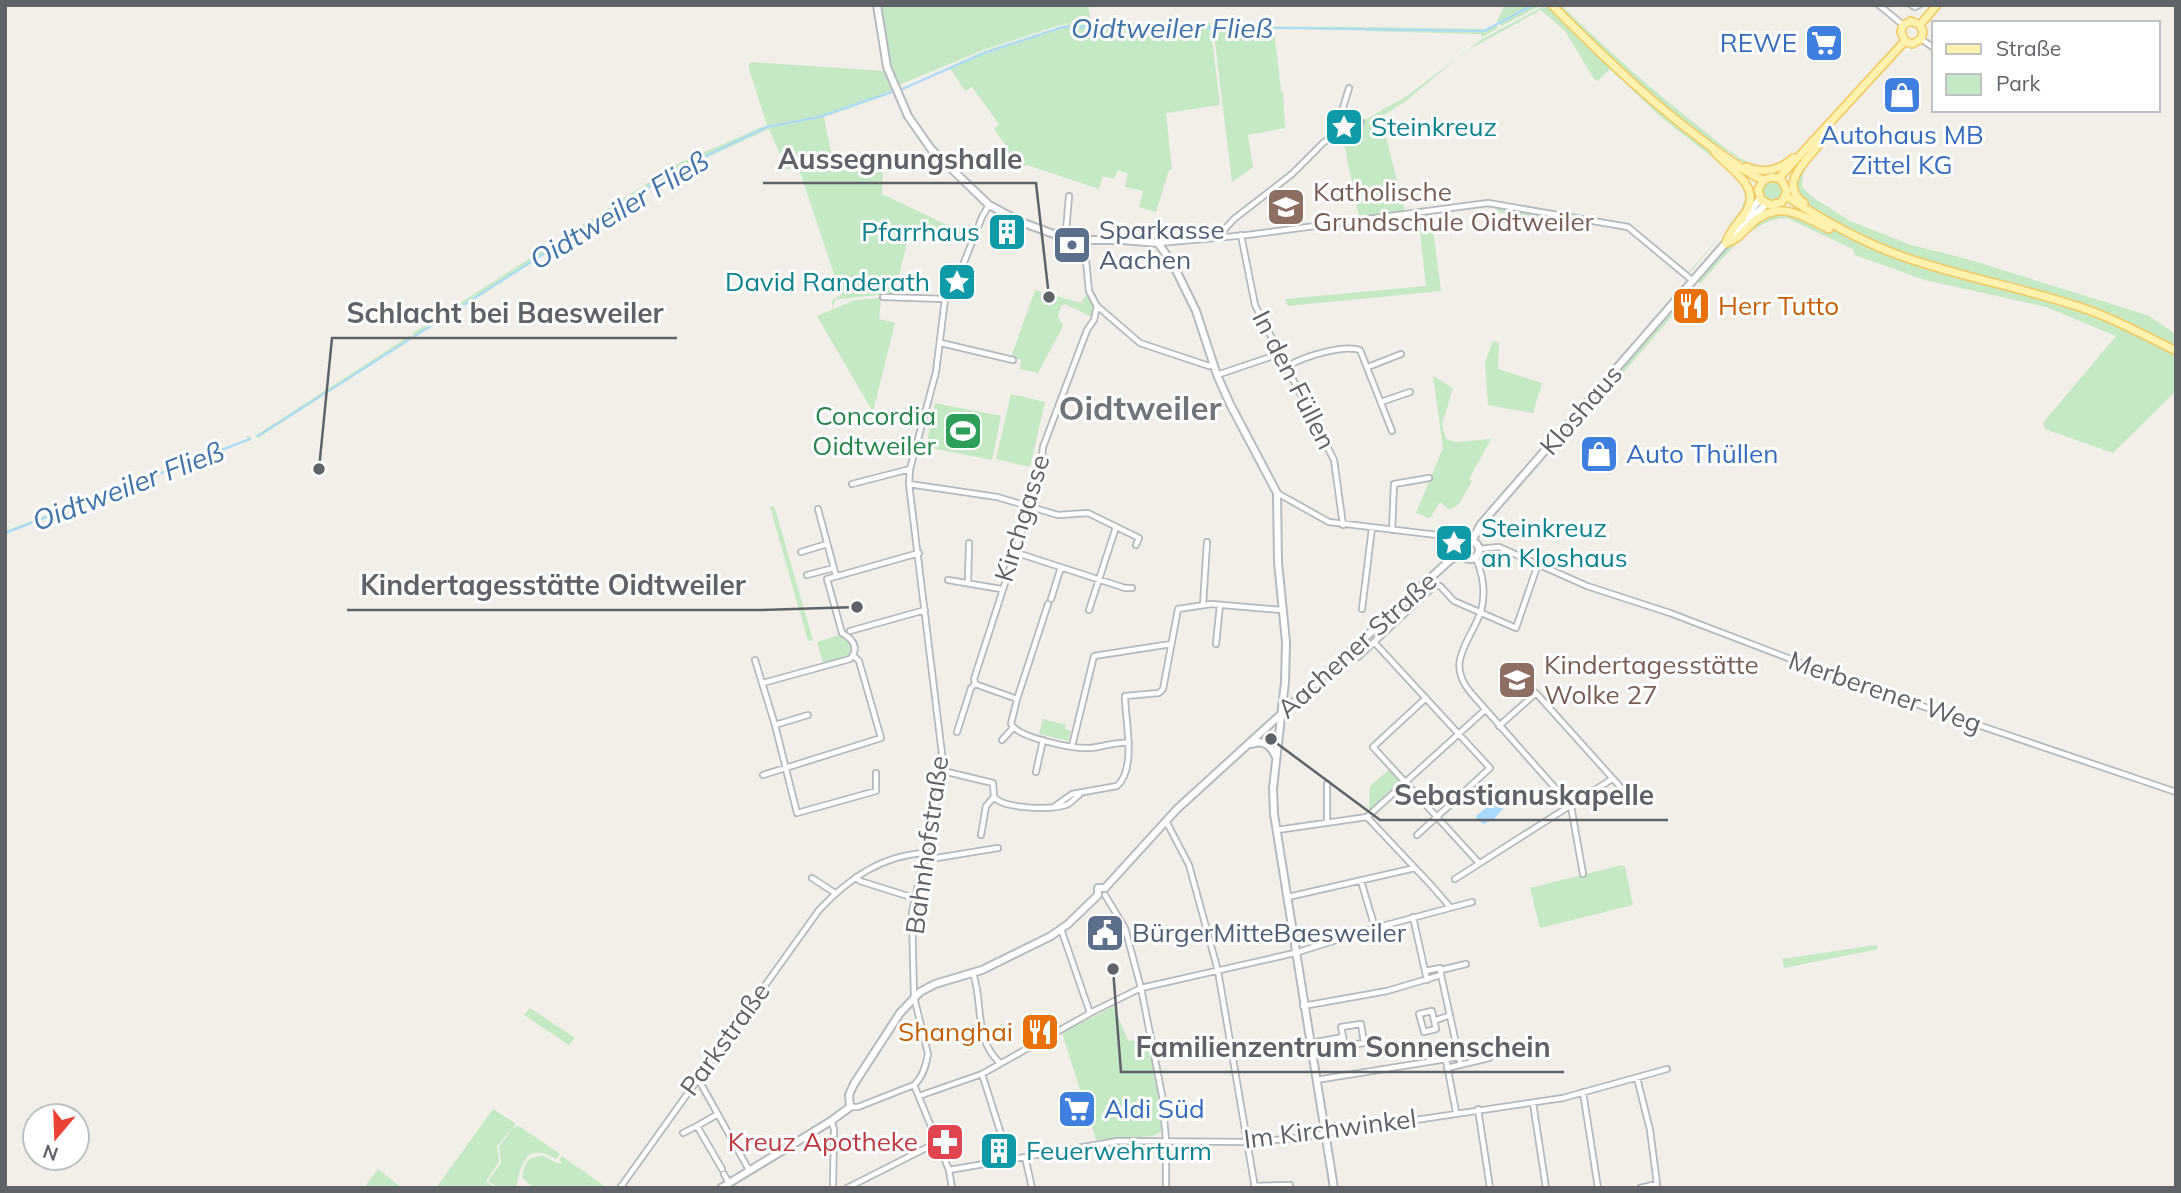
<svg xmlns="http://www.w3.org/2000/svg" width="2181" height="1193" viewBox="0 0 2181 1193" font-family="Mulish,sans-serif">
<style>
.green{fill:#c5e8c5}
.water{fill:#aadaff}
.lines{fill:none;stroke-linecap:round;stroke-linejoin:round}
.stream{stroke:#aadaff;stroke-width:2}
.street-casing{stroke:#b5b8bc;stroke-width:8}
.secondary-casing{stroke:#b6babf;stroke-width:10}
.primary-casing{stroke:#f2c960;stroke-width:10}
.street{stroke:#fff;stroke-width:4.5}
.secondary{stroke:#fff;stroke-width:6}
.primary{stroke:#fff2af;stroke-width:7}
.labels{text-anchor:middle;stroke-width:6;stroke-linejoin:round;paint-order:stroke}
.shop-label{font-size:26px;fill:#366cbe;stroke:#fff;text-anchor:start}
.culture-label{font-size:26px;fill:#0d838f;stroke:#fff;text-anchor:start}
.education-label{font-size:26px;fill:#785e54;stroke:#fff;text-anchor:start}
.service-label{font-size:26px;fill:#4e5e75;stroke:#fff;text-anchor:start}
.food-label{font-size:26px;fill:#c56008;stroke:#fff;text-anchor:start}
.street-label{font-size:26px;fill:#5f6368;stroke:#fff}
.leisure-label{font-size:26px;fill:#27864d;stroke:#fff;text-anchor:end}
.health-label{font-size:26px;fill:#be3a42;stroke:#fff;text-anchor:end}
.water-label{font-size:28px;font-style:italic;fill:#4174aa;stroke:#fff}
.district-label{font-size:33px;font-weight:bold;fill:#70757a;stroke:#fff}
.leader{fill:none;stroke:#5f6368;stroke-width:2.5}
.callout-dot{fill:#5f6368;stroke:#fff;stroke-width:2.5}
.callout-label{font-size:28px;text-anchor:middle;font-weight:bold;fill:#5f6368;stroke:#fff;stroke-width:6;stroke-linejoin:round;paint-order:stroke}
</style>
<rect width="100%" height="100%" fill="#f1efe8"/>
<path class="green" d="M880,5H1088L1091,24L1124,22L1171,27L1210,23L1220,105L1166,113L1172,170H1169L1156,212L1139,207L1143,191L1125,187L1128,174L1118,170L1114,179L1103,176L1099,189L1027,165L1010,169L1006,166L1008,149L994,129L999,124L972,87L965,91L949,67L984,51L1072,23L1060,25L983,50L899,85L896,83L888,57Z
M1505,5H1542L1501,26L1497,21Z
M1546,5L1620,76L1742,179C1745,189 1747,196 1744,206L1690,273L1683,270L1629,225L1534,208L1627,224L1689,272L1741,211L1745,198L1743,186L1724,166L1662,118L1610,69L1598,81L1594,79L1565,31L1541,10L1464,52L1406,101L1381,117L1405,212L1359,218L1342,133L1407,96L1482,39Z
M1556,5H1561C1606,49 1653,91 1703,130C1721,144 1739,162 1762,166L1758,168C1743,164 1733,155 1720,147C1660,108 1607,56 1556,5Z
M1496,24L1498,28L1482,37L1481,34L1366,31L1368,27L1487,29Z
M1213,26L1365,27L1364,30L1274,29L1281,91L1283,92L1285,128L1248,135L1253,167L1232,182Z
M751,62L884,71L893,93L824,117L832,157L835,160L883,166L882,194L945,224L974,230L970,240L912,224L894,295C874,294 855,299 836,299L832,308V300L841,295L798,166L787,170L769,129L673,173L414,337L413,333L679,163L767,125L749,69V64Z
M1808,160L1803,175L1802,187L1812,197L1850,221L1911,245L1967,259L2147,315L2176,334V391L2113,453L2045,429L2043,423L2116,336L2046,307L1925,280L1855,255L1853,249L1787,218C1753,217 1721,261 1700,284L1699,281C1715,262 1748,219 1773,213C1778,212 1784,213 1790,213L1799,195L1795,184Z
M1762 190a10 10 0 1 1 20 0a10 10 0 1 1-20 0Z
M1490,206L1537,213L1538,217L1496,212V208L1488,207L1431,214L1441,291L1288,306L1285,299L1426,286L1418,215Z
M1035,290L1081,303L1088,292L1093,307L1092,317L1065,304L1061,306L1058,316L1063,326L1038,373L1020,369L1021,360L1011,357Z
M881,298L879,319L895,323L873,412L817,316L855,300Z
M1670,313L1673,315L1597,403L1617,374Z
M411,335L412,338L258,438L255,436Z
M1493,341L1499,343L1498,369L1542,383L1533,413L1488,405L1485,362Z
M1433,376L1453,388L1442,424L1446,439L1456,442L1491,439L1469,479L1472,481L1459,504L1450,510L1440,502L1430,518L1416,513L1443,448Z
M1011,394L1045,402L1030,467L996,459Z
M935,403L1001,416L992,460L926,447Z
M247,436L251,437V440L5,534V531L247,439Z
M774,506L775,509L813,640L808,641L770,507Z
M839,635L850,644V654L848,656L823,663L817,642Z
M1043,719L1066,725L1065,729L1071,731L1068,741L1039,734Z
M1390,769L1399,779V782L1369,810L1370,786Z
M1622,865L1625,867L1633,905L1540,928L1530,888Z
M1876,945L1878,949L1784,968L1782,959Z
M1114,1006L1128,1041L1147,1038L1155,1071L1163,1130L1154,1136L1096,1140L1062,1033Z
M530,1008L575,1038L569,1045L524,1015Z
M493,1109L516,1124L497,1146L499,1162L486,1181L495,1188H436Z
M519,1126L560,1154L556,1159C526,1142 521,1163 516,1188H499L488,1181L501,1163L499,1147L513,1128Z
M542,1155L559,1164L562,1163L559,1160L562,1156L607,1188H534L522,1178L525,1165L529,1159Z
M378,1169L402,1188H364Z"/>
<path class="water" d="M1507,791L1511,792L1513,797L1495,818L1484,824L1477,820L1476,816Z"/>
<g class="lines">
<path class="stream" d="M900,90L984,53L1063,27L1125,26L1152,32L1217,27L1484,31L1533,5
M258,436L674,171L767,127L819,117L892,92
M5,533L250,439"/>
<defs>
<path id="street" d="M1879,5L1903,25
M1911,5L1915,7L1919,5
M1921,39L1934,48
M1339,132L1338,124L1349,88
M1241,235L1255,305L1334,460L1343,525
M1221,237V233L1234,219L1292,174L1324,142L1361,122
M1063,239L1066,231L1069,196
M1084,241L1089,291L1097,306L1140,343L1209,366L1214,365
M1159,243L1247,235L1488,203L1628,227L1693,281
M883,297L945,299
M941,343L1013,360
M1288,366C1303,357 1343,344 1360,350L1392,431
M1368,367L1401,354
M1217,375L1279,354
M1381,402L1410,392
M852,484L910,469
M909,484L997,497L1058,515L1088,513L1139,538L1136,545
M1277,493L1329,522L1454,537L1464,543
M818,509L836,576
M1392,530L1394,484L1429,478
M1479,549L1499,547L1587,586L1670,613L1851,682L2176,792
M801,552L827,544
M1014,552L1125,588H1132
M1475,557C1483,573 1486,593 1481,611C1471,641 1444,662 1471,693L1571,806L1583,874
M807,575L834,568
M948,580L1001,589
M968,582L969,543
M1051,599L1061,567
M1203,605L1207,542
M1362,609L1372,528
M1089,610L1116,527
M850,631L925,610
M1374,642L1490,768L1417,835
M1216,644L1220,605
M853,655C858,645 851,638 842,633L827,579L919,553
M1358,657L1434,586H1440L1454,601L1516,628L1538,564
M755,660L775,725L797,813L876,791V773
M763,683L850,659L853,655
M975,684L1017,699L1011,724C1019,738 1073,749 1090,748C1104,747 1116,741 1129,743
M1426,698L1373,747L1479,863
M1017,699L1048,604
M775,725L808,715
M1499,726L1536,693L1624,791
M957,732L971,688L975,684L974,679L1040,475L1043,447L1087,330L1094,320L1097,306
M1002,740L1013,728
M1072,746L1094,656L1171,644
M943,771L993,783L994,797L986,806L981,835
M1036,772L1043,740
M763,775L881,738L859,661L853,655
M1327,784V823
M994,797C1004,809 1050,810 1066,805C1071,803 1075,798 1079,795
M1055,806L1072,794L1117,786C1137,769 1125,720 1125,696L1159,693L1163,689L1178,609L1211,604L1282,610
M1367,817L1485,710
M1166,821L1189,865L1218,971L1255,1188
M1277,830L1367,817L1431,885L1450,907
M924,860L998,848
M856,877L860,881L914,898
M812,878L835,893
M1455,879L1612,779
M1361,881L1375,928
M1105,895L1125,928L1141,988L1162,1095L1166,1140V1188
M1288,897L1415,868
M1413,917L1425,971
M1061,929L1090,1013
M1441,970L1466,964
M973,973C984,1005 973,1038 1000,1063
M1441,975L1459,1057
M1427,980L1425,971L1440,968
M1303,1006L1387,991L1441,975L1440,968
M1432,1011L1436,1029L1424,1032L1419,1014Z
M1434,1021L1450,1015
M1361,1024L1364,1043L1345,1046L1341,1027Z
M1311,1043L1343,1037
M1446,1060L1456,1112
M1447,1068L1489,1058
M982,1074L1009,1159
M1637,1078L1650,1130L1657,1184L1640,1188
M696,1080L701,1084L749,1170
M1316,1080L1459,1057L1461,1065
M914,1085L949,1170L952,1188
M1583,1092L1598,1188
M919,1096L982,1074L1094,1011L1141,988L1295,953L1375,928L1472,902
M1533,1103L1546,1188
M850,1107H858L914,1085C923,1077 926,1066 928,1054L914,997L912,912L938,795L943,762L909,484L910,469L936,372L945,299L963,265L982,217L989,205
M1478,1109L1490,1188
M718,1114L697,1126L722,1169
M831,1121L834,1129L833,1188
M683,1133L697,1126
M1025,1157L1032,1188
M949,1170L1118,1141L1246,1142L1288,1139L1563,1098L1667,1069
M724,1174L729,1183
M1254,1186L1290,1185
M620,1188L819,910C848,879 882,855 926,853
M847,1188L936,1143"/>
<path id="secondary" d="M877,5L887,67L908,116L931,149L989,205L1021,222L1070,240H1122L1158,243L1173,264L1196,311L1217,375L1230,404L1277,493L1278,562L1286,642L1285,682L1273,788L1274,814L1334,1188
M1746,216L1760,199
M1472,541L1481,524L1723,246L1766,204
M1461 550a9 9 0 1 1 18 0a9 9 0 1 1-18 0Z
M1252,744C1264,739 1271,746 1276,757
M1105,888L1177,809L1449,561L1462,553
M721,1188L831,1121L850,1107L849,1095L854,1084L900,1013L920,992L935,984L982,970L1051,936L1068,924L1098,895V888H1105"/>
<path id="primary" d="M1552,5C1614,68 1680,130 1756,177L1764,180L1772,177L1781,179L1787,191L1782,202L1771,205L1761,200L1758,189L1764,180
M1920,25L1937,5
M1905,41L1901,32L1903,25L1911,21L1920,25
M1905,41L1912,44L1921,39L1923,32L1920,25
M1714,151C1727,168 1761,184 1747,210C1740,222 1730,229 1726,243
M1746,167C1764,174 1779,171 1793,158
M1779,178L1905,41
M1786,196C1824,221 1861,242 1904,257C1966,279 2032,289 2094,312C2122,323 2149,337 2176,351
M1804,203C1777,184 1807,161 1820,143L1819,137
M1726,243C1736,241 1741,234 1748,227C1776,198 1799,214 1829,229"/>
</defs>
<use href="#street" class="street-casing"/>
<use href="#secondary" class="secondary-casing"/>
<use href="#primary" class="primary-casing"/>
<use href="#street" class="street"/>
<use href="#secondary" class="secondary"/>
<use href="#primary" class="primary"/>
</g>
<defs>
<symbol id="supermarket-square" viewBox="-11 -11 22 22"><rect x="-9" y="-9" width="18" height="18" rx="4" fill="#3f7fe0" stroke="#fff"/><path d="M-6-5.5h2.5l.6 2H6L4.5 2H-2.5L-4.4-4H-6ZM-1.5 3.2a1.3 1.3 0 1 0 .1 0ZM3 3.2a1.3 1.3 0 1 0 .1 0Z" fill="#fff"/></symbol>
<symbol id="shop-square" viewBox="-11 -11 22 22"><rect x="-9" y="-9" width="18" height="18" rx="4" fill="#3f7fe0" stroke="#fff"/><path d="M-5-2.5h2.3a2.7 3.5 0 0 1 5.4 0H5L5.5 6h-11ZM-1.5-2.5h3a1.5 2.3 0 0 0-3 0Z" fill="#fff"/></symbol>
<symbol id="sight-square" viewBox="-11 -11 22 22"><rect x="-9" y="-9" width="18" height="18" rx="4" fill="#0f9aa8" stroke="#fff"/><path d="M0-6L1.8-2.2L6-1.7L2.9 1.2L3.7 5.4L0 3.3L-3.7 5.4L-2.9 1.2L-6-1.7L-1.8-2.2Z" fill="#fff"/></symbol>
<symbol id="school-square" viewBox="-11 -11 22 22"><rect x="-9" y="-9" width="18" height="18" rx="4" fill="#8d6e63" stroke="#fff"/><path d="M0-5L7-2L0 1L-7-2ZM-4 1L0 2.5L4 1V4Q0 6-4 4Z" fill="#fff"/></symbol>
<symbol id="building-square" viewBox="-11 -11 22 22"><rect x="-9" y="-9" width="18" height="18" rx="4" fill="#0f9aa8" stroke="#fff"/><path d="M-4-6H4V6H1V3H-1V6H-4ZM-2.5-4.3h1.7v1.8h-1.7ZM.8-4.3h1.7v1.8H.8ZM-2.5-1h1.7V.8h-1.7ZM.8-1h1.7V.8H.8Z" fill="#fff"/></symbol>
<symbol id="bank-square" viewBox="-11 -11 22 22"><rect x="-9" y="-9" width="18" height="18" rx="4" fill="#5c6f8a" stroke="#fff"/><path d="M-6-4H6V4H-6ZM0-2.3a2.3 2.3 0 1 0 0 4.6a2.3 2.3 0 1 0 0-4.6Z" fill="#fff"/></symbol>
<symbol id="restaurant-square" viewBox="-11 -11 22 22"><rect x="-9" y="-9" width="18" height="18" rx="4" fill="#e8710a" stroke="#fff"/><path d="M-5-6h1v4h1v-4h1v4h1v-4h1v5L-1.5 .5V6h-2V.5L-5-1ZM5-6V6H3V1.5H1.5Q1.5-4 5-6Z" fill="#fff"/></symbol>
<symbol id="stadium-square" viewBox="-11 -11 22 22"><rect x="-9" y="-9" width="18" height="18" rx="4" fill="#2e9e5b" stroke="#fff"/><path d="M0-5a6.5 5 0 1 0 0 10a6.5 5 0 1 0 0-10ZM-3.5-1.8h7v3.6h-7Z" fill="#fff"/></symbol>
<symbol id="civic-square" viewBox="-11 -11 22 22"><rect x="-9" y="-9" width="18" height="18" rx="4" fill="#5c6f8a" stroke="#fff"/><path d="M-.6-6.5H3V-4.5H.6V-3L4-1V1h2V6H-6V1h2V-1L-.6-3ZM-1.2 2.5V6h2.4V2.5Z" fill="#fff"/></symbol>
<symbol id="pharmacy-square" viewBox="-11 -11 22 22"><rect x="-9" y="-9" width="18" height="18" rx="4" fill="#e0444e" stroke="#fff"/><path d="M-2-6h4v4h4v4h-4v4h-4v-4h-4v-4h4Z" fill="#fff"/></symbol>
</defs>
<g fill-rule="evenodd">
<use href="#supermarket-square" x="1802" y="21" width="44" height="44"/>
<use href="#shop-square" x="1880" y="73" width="44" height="44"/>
<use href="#sight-square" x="1322" y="105" width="44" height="44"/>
<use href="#school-square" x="1264" y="185" width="44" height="44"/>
<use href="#building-square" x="985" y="210" width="44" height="44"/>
<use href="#bank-square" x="1050" y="223" width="44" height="44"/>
<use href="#sight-square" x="935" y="260" width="44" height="44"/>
<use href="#restaurant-square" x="1669" y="284" width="44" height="44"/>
<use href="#stadium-square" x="941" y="409" width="44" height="44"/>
<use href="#shop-square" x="1577" y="432" width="44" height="44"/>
<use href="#sight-square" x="1432" y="521" width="44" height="44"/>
<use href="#school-square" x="1495" y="658" width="44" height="44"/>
<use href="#civic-square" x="1083" y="911" width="44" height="44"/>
<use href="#restaurant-square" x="1018" y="1010" width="44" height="44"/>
<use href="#supermarket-square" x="1055" y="1087" width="44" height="44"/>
<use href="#pharmacy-square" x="923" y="1120" width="44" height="44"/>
<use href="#building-square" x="977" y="1129" width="44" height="44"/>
</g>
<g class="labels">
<g class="shop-label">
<text x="1797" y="52" text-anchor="end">REWE</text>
<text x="1902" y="144" text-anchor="middle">Autohaus MB<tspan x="1902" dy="30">Zittel KG</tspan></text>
<text x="1626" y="463">Auto Thüllen</text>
<text x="1104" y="1118">Aldi Süd</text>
</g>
<g class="culture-label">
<text x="1371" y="136">Steinkreuz</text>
<text x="980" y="241" text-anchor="end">Pfarrhaus</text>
<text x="930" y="291" text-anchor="end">David Randerath</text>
<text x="1481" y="537">Steinkreuz<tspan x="1481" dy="30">an Kloshaus</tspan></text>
<text x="1026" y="1160">Feuerwehrturm</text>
</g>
<g class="education-label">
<text x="1313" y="201">Katholische<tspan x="1313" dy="30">Grundschule Oidtweiler</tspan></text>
<text x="1544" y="674">Kindertagesstätte<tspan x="1544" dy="30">Wolke 27</tspan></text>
</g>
<g class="service-label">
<text x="1099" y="239">Sparkasse<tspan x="1099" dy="30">Aachen</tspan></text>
<text x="1132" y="942">BürgerMitteBaesweiler</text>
</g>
<g class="food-label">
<text x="1718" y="315">Herr Tutto</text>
<text x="1013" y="1041" text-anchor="end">Shanghai</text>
</g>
<g class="street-label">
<text transform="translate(1294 380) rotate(63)" y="9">In den Füllen</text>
<text transform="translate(1581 410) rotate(-49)" y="9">Kloshaus</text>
<text transform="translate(1022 518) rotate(-73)" y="9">Kirchgasse</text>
<text transform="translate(1357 645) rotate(-42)" y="9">Aachener Straße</text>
<text transform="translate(1885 692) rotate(19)" y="9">Merberener Weg</text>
<text transform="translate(927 845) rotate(-82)" y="9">Bahnhofstraße</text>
<text transform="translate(725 1039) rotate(-54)" y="9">Parkstraße</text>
<text transform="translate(1330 1129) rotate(-7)" y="9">Im Kirchwinkel</text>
</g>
<g class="leisure-label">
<text x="936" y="425">Concordia<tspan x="936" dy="30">Oidtweiler</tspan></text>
</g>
<g class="health-label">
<text x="918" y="1151">Kreuz Apotheke</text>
</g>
<g class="water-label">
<text x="1172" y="38">Oidtweiler Fließ</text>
<text transform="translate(619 210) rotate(-31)" y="10">Oidtweiler Fließ</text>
<text transform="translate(128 486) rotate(-21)" y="10">Oidtweiler Fließ</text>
</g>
<g class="district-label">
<text x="1140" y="420">Oidtweiler</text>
</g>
</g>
<path class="leader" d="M1049 297L1036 183H763M319 469L332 338H677M857 607L760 610H347M1271 739L1380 820H1668M1113 969L1121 1072H1564"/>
<g class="callout-dot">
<circle cx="1049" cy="297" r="7"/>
<circle cx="319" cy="469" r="7"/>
<circle cx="857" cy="607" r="7"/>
<circle cx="1271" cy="739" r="7"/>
<circle cx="1113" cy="969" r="7"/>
</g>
<g class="callout-label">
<text x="900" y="169">Aussegnungshalle</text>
<text x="505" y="323">Schlacht bei Baesweiler</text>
<text x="553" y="595">Kindertagesstätte Oidtweiler</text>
<text x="1524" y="805">Sebastianuskapelle</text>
<text x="1343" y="1057">Familienzentrum Sonnenschein</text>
</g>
<rect width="2181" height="1193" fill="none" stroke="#5f6368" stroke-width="14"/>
<rect x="1932" y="21" width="228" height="91" fill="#ffffff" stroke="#bfc1c3" stroke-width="2"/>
<rect x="1946" y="44" width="35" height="10" fill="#fff2af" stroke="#bfc1c3" stroke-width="2"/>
<text x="1996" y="56" font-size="21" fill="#5f6368">Straße</text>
<rect x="1946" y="74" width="35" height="21" fill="#c5e8c5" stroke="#bfc1c3" stroke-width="2"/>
<text x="1996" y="91" font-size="21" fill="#5f6368">Park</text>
<g transform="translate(56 1137) rotate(199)"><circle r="33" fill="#ffffff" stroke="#bfc1c3" stroke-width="2"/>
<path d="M0-5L12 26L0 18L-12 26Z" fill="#ea4335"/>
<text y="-10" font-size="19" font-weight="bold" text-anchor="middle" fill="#5f6368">N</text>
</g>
</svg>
